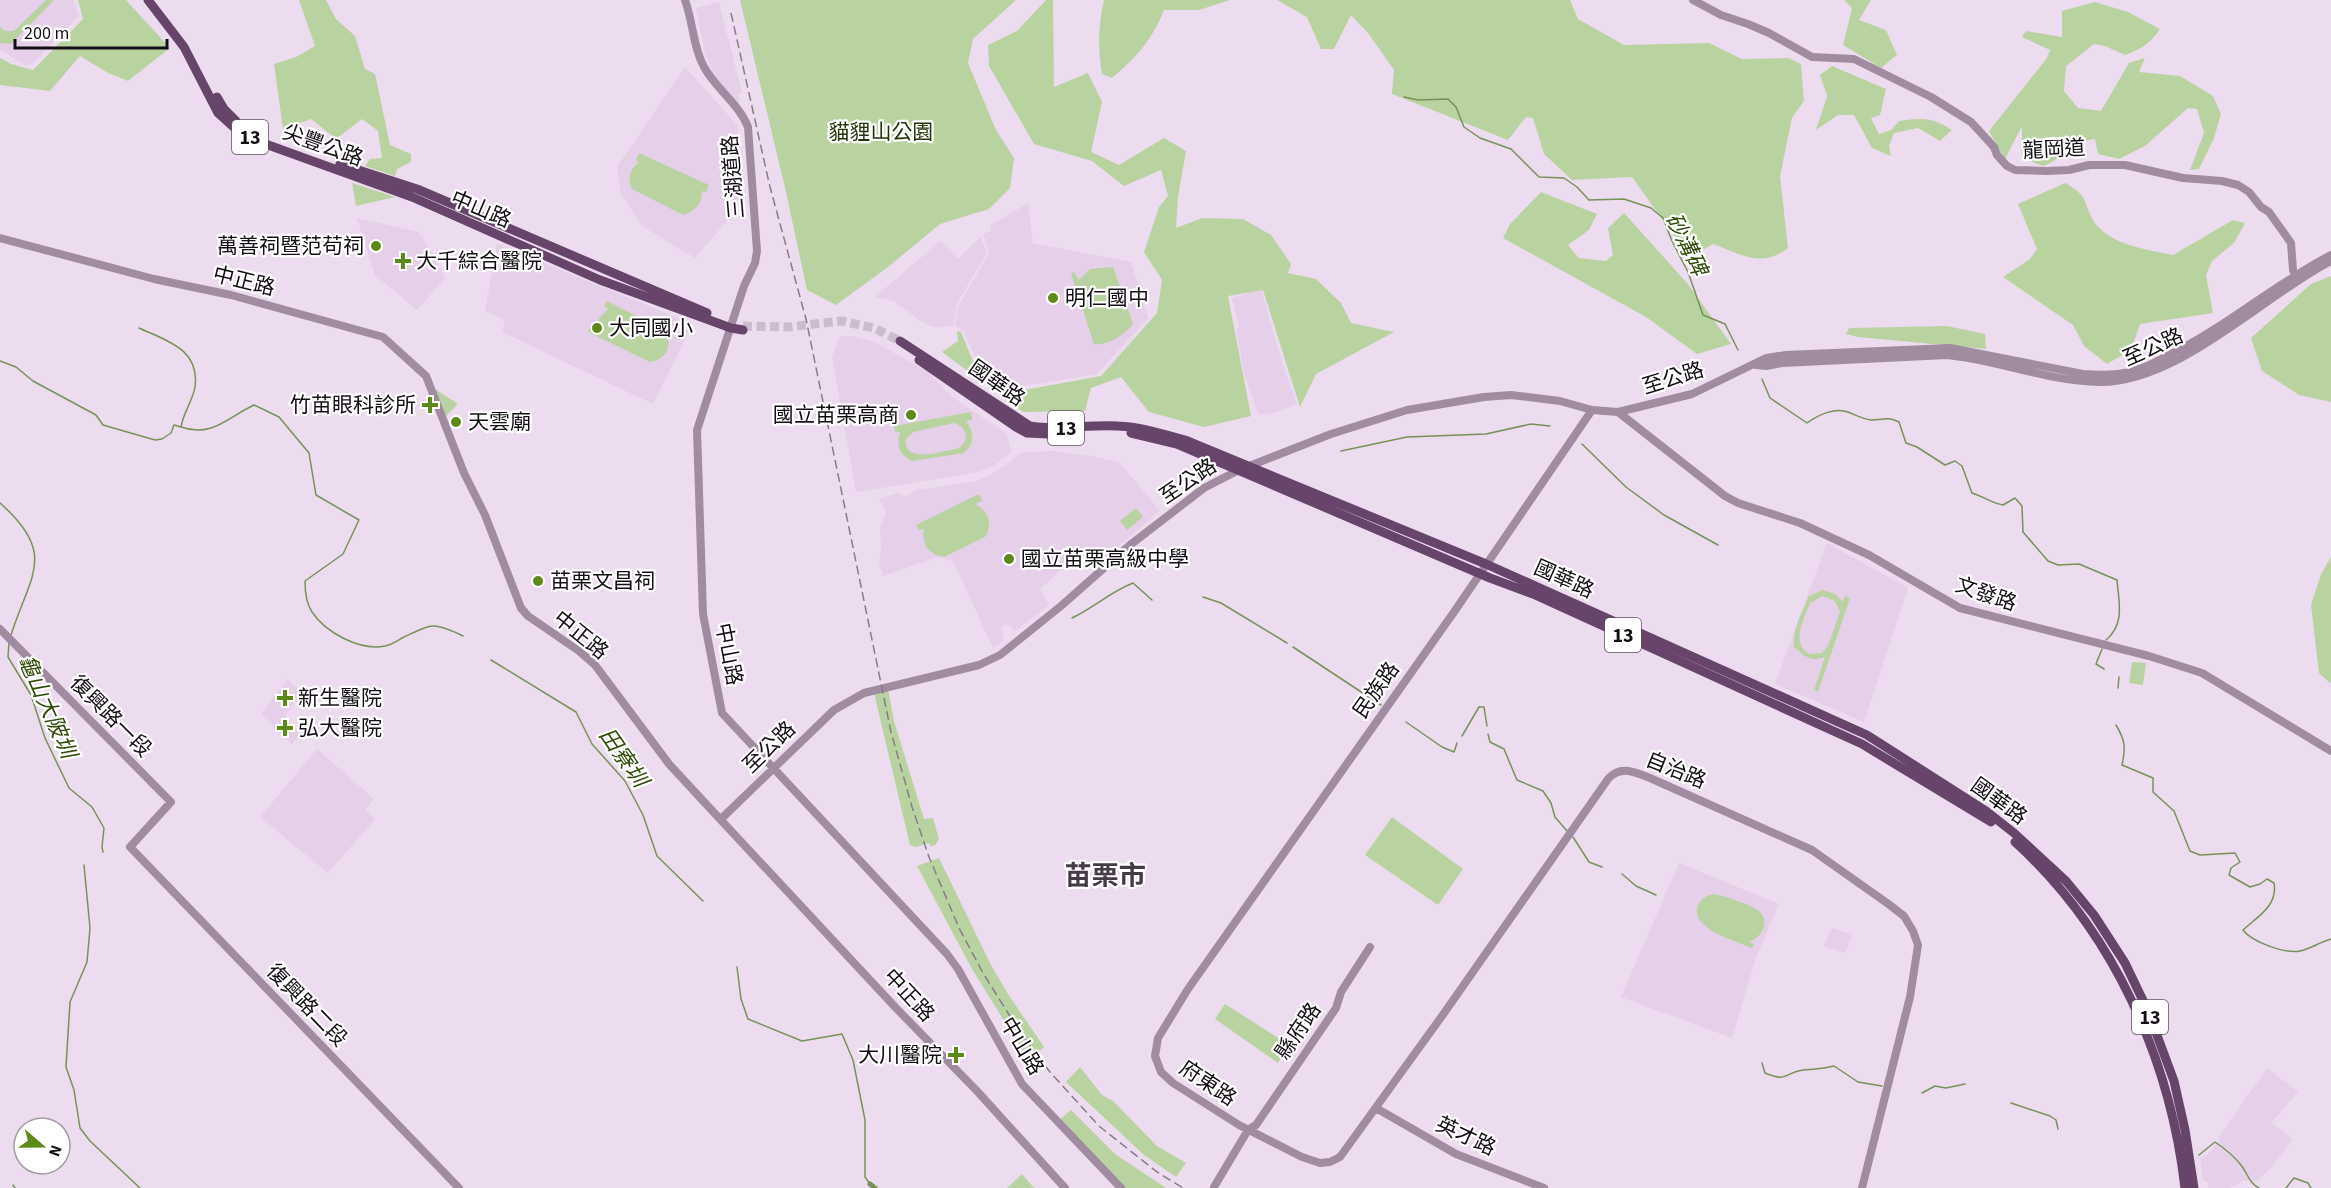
<svg xmlns="http://www.w3.org/2000/svg" width="2331" height="1188" viewBox="0 0 2331 1188" font-family="'Source Sans 3','Noto Sans TC',sans-serif">
<style>
.built{fill:#e6cfe8}
.green{fill:#b9d3a0;fill-rule:evenodd}
.lines{fill:none;stroke-linecap:round;stroke-linejoin:round}
.stream{stroke:#769257;stroke-width:1.5}
.canal{stroke:#769257;stroke-width:5}
.major-tunnel{stroke:#ccbdce;stroke-width:9;stroke-dasharray:9 4.5;stroke-linecap:butt}
.minor{stroke:#a08ba1;stroke-width:8}
.major{stroke:#67446a;stroke-width:9}
.rail{stroke:#877b89;stroke-width:1.5;stroke-dasharray:9 4.5;stroke-linecap:butt}
.poi-dot{fill:#5d8918;stroke:#fff;stroke-width:2}
.labels{text-anchor:middle;stroke-width:4.5;stroke-linejoin:round;paint-order:stroke}
.shield{fill:#fff;stroke:#5a565a;stroke-width:1.5}
.shield-label{font-size:20px;font-weight:bold;fill:#130d14}
.park-label{font-size:21px;fill:#233508;stroke:#fff}
.street-label{font-size:21px;fill:#130d14;stroke:#fff}
.poi-label{font-size:21px;fill:#130d14;stroke:#fff;text-anchor:start}
.water-label{font-size:22px;font-style:italic;fill:#324c09;stroke:#fff}
.district-label{font-size:27px;font-weight:bold;fill:#463948;stroke:#fff}
</style>
<rect width="100%" height="100%" fill="#eddcef"/>
<path class="built" d="M0,0H73L79,16L32,64L27,66L0,50Z
M719,2L742,93L738,94L740,100L738,103H735L715,75L705,54L696,8Z
M685,67L738,126V137L732,139L729,161L739,164L738,208L695,258L642,226L621,194L617,167Z
M1028,203L1033,243L1131,262L1148,318L1097,374L1012,388L979,365L964,332L955,325L958,307L989,253L983,234L991,231L990,226Z
M357,218L418,232L428,246L445,278L417,310L375,275Z
M980,237L987,253L957,303L953,326L933,327L922,322L894,301L875,297L940,241L958,259Z
M497,244L693,324L653,404L502,332L505,320L485,311Z
M1261,289L1284,368L1297,404L1275,413L1258,414L1244,373L1236,329L1239,327L1232,298Z
M840,336H851L875,342L929,373L951,396L1007,434L1011,452L995,465L974,473L856,492L832,357Z
M1055,451L1097,457L1119,462L1160,511L1095,566L1081,552L1040,589L1049,605L1015,631L1006,624L1001,627L1004,640L993,648L953,561L938,557L883,576L879,564L881,551L880,528L886,512L879,499L897,493L907,496L916,490L977,481L998,470L1022,452Z
M1827,543L1908,588L1864,722L1775,684Z
M287,679L302,692L284,718L300,734L292,744L261,714Z
M317,749L374,799L365,810L375,819L328,873L260,817Z
M1679,863L1779,904L1755,960L1732,1038L1621,997Z
M1832,928L1852,934L1845,953L1824,946Z
M2267,1068L2298,1092L2271,1123L2293,1139L2270,1169L2255,1182L2244,1180L2230,1188H2208V1183L2203,1180L2200,1159L2209,1153L2220,1140L2219,1137Z"/>
<path class="green" d="M46,0H54L11,44L0,43V27L5,31H14Z
M78,0H126L170,48L128,81L108,73L80,56L50,91L0,85V58L11,64L33,70L83,19Z
M299,0H326L336,19L355,36L365,69L375,74L390,145L411,154V162L397,169L395,176L365,166L370,159L382,158L378,131L362,119L336,139L311,119L283,129L274,64L296,57L315,46Z
M740,0H1016L973,39L968,63L996,130L1014,158L1010,188L989,209L940,224L888,267L836,305L807,290L786,192Z
M1046,0H1053L1054,87L1088,73L1102,102L1091,152L1119,165L1164,138L1186,151L1178,197L1176,228L1202,218L1243,219L1271,235L1291,264L1288,273L1316,279L1341,303L1351,323L1394,332L1316,374L1300,407L1263,290L1228,296L1251,416L1204,427L1149,412L1121,377L1091,388L1085,411L1023,412L942,352L958,341L957,331L961,332L976,369L1013,392L1101,376L1157,313L1162,280L1144,252L1159,207L1168,196L1161,170L1124,186L1092,161L1034,144L989,66L988,45L1017,31Z
M1104,0H1230L1199,10H1164C1152,40 1136,58 1112,78L1102,74C1098,49 1098,24 1104,0Z
M1277,0H1570L1578,19L1624,45L1709,43L1742,59L1788,58L1801,64L1804,101L1792,118L1780,176L1788,248C1761,269 1741,254 1713,244L1690,258L1632,177L1572,180L1544,154L1533,118L1526,117L1508,140L1392,94L1394,70L1368,33L1351,15L1334,49H1321L1307,17Z
M1844,0H1871L1859,20L1886,30L1897,55L1881,68L1843,45L1852,8Z
M2095,2L2128,12L2160,29C2151,43 2140,50 2125,55L2105,46L2094,44L2066,66L2064,91L2078,108L2101,111L2129,63L2145,58L2139,72L2180,76L2213,96L2221,114L2214,138L2199,169L2190,170L2204,133L2197,109L2188,108L2145,146L2119,159L2098,154L2095,139C2074,140 2063,159 2043,166L2022,158V126L2005,159L1989,131L2047,58L2050,50L2022,37L2026,31L2062,37V11Z
M1832,66L1886,89L1880,115L1871,118L1879,134L1891,130L1899,121C1922,118 1932,117 1952,130L1940,141L1918,128L1894,133L1889,146L1891,156L1872,148L1854,115H1838L1816,130L1827,96L1820,75Z
M639,153L709,185L706,192L702,191C702,204 696,211 683,215L632,189C627,178 630,169 639,162L636,160Z
M352,183L395,197L356,206Z
M2065,183C2090,196 2082,203 2095,223C2111,245 2149,250 2173,255L2233,220L2245,223L2234,243L2212,261L2206,275L2213,313L2140,324L2131,350L2107,364L2084,346L2073,325L2003,277L2030,259L2037,249L2018,204Z
M1541,192L1597,214L1589,230L1568,245L1579,258L1606,261L1613,255L1608,228L1624,213L1687,283L1731,344L1697,354L1646,317L1503,238L1510,224Z
M1113,267L1133,324C1124,335 1108,346 1094,344L1071,274L1074,272L1079,280L1090,269Z
M2331,276V402L2299,395L2262,371L2251,338L2311,284Z
M607,301L664,330L669,342C668,353 662,360 650,362L588,332L590,326L599,330V318L608,309L604,306Z
M1947,326L1985,334L1986,349L1858,337L1846,334L1849,328Z
M432,387L458,404L445,417Z
M971,412L972,420L966,421C975,433 974,444 964,453L912,461C899,455 896,445 900,432H895L894,426ZM955,423C968,428 969,440 959,448C944,451 903,465 906,439L913,432Z
M979,494L982,501L975,504C989,511 993,524 985,537L944,557C929,555 921,544 924,529L919,530L916,525Z
M1136,508L1143,517L1127,530L1120,521Z
M2331,557V684L2319,673L2311,605L2321,574Z
M1823,590L1835,594L1843,602L1845,596L1850,598L1818,692L1814,690L1825,657C1811,662 1805,657 1794,647C1792,630 1802,612 1809,596ZM1823,596L1835,601L1840,612L1828,646L1822,653L1809,654C1790,642 1804,620 1810,603Z
M2132,662L2146,663L2143,685L2129,683Z
M888,689L894,721L924,819L933,818L939,839L935,845L930,846L929,843L916,847L910,845L874,693Z
M1392,817L1463,869L1438,905L1365,855Z
M939,858L991,965L1008,994L1044,1047L1029,1061L972,969L917,866Z
M1713,894C1722,895 1752,905 1759,911C1771,922 1761,938 1749,942L1754,944L1752,948C1736,941 1688,928 1698,905C1701,899 1706,896 1713,894Z
M1225,1004L1289,1045L1278,1063L1215,1019Z
M1080,1067L1102,1095L1113,1101L1157,1146L1186,1163L1176,1177L1144,1155L1066,1082Z
M1071,1110L1115,1154L1166,1188H1125L1059,1120Z
M1022,1174L1034,1188H1007Z"/>
<g class="lines">
<path class="stream" d="M1404,97L1418,100L1448,99L1456,107L1464,127L1480,138L1511,149L1539,177L1564,178L1577,187L1589,200L1624,199L1651,208L1663,218L1672,241L1688,272L1703,315L1725,324L1738,350
M139,328C167,341 200,349 195,387C193,400 183,413 181,427C212,438 228,417 254,405L279,417L309,453L316,495L359,520L343,554L305,581C305,591 306,603 312,612C326,633 360,651 385,646C391,645 397,641 402,638C432,624 432,621 463,636
M0,361L16,367L33,381L96,415L103,425L155,440L162,439L171,433L174,425L181,427
M1762,379L1770,398L1807,423C1818,415 1835,407 1848,412C1856,415 1862,419 1871,420C1885,420 1886,416 1899,422L1906,443L1917,447L1945,465L1955,461L1962,466L1972,493C1984,497 1992,503 2003,505L2015,498L2022,506L2023,532L2048,561L2058,565L2079,564L2117,580C2119,603 2125,624 2106,640
M1582,444L1626,487L1664,515L1718,545
M1341,451L1407,437L1486,434L1531,424L1550,426
M0,503C58,554 30,575 11,635
M1203,597L1221,603L1287,643
M1072,618C1095,607 1110,592 1133,583L1152,600
M9,642L8,657L31,695L45,738L69,788L92,807L104,828L102,847L103,852
M1293,647L1381,705
M2102,649L2096,664L2104,669
M491,660L576,712L592,744L625,781L643,815L657,856L703,901
M2118,688L2119,677
M1406,722L1442,747L1454,752L1457,743
M2116,725C2125,740 2126,747 2122,765L2153,778V792L2174,811L2190,851L2200,855L2235,853L2240,862L2231,868L2229,875L2250,887L2260,884L2267,879L2274,883C2278,906 2258,916 2243,930C2252,942 2285,954 2300,951C2310,949 2320,942 2331,939
M1488,734L1490,742L1504,749L1517,780L1543,791L1551,803L1555,817L1567,831
M1462,736L1479,707H1484L1487,726
M1573,837L1589,862L1602,867
M84,865L90,928L87,962L70,1002L66,1067L74,1090L80,1128L90,1141L140,1188
M1622,874L1636,886L1656,895
M737,967L741,999L748,1019L802,1041L842,1034L853,1060L865,1120V1177L870,1184
M1762,1063L1765,1073C1788,1083 1785,1072 1803,1070C1814,1069 1823,1069 1834,1066L1858,1082L1882,1086
M1922,1093L1935,1086L1946,1088L1965,1084
M2011,1103L2050,1116L2056,1120L2058,1129
M2199,1155L2215,1142C2224,1148 2234,1156 2241,1165C2248,1174 2249,1183 2259,1188
M13,1185L15,1188
M2286,1188L2294,1178L2308,1183L2311,1188"/>
<path class="canal" d="M870,1184L875,1188"/>
<path class="major-tunnel" d="M743,326L789,327L842,321L874,328L900,341"/>
<path class="minor" d="M685,0C693,22 693,47 704,67C716,89 739,104 748,127L757,251L755,263L744,286L697,430L703,614L722,713L947,954L958,969L1022,1084L1121,1188
M1693,0L1721,15L1748,24L1769,33L1812,57L1854,59L1931,97L1971,122L1994,147L1997,155L2007,166L2015,170L2047,171L2069,170L2089,165H2125L2183,178L2222,181L2238,185L2249,192L2261,207L2269,212L2291,243L2293,270L2297,281
M0,238L154,279L231,295L383,337L426,376L464,473L485,515L521,608L528,616L579,651L595,665L669,764L706,804L896,1008L977,1091L1065,1188
M1756,365L1766,366L1782,363L1947,355C1998,360 2048,381 2099,382C2178,383 2263,296 2331,261
M1592,410L1454,612L1188,989L1158,1038L1155,1056L1161,1072L1173,1083L1239,1125L1302,1157L1320,1163L1330,1162L1340,1157L1442,1016L1608,779C1621,765 1634,772 1650,778L1812,850L1887,903L1904,916L1913,931L1918,945L1910,997L1862,1188
M1618,412L1725,496L1738,503L1800,523L1869,555L1960,608L2149,656L2202,673L2331,751
M0,629L171,802L130,847L459,1188
M721,819L834,710L864,693L979,665L1000,655L1061,606L1130,545L1204,488L1239,470L1331,434L1407,410L1484,397L1511,395L1560,401L1592,410L1618,412L1692,394L1766,358L1786,355L1950,348L2083,374C2097,375 2111,376 2124,373C2141,370 2156,362 2171,354C2227,326 2275,284 2331,255
M1376,1108L1456,1154L1544,1188
M1248,1130L1256,1125L1336,1008L1341,992L1370,947
M1214,1187L1248,1130"/>
<path class="major" d="M148,0L184,47L218,113L239,132L271,146L412,197L600,280L731,328L743,330
M217,97L224,109L236,121
M340,164L417,189L707,313
M900,341L1030,426C1059,431 1088,424 1118,426C1141,427 1163,434 1185,440L1486,564L1867,735L1986,811L2014,833L2066,881L2094,915L2125,963L2148,1011L2174,1081L2185,1130L2194,1188
M919,360L1016,427L1027,433L1048,434
M1131,433L1177,444L1490,578L1533,594L1862,744L1991,822
M2015,842C2113,931 2170,1058 2185,1188"/>
<path class="rail" d="M731,13L770,187L806,319L891,732L912,807L929,857L959,928L983,973L1021,1034L1050,1072L1099,1126L1157,1172L1183,1188"/>
</g>
<g class="poi-dot">
<circle cx="376" cy="246" r="6"/>
<path d="M400 252h6v6h6v6h-6v6h-6v-6h-6v-6h6z"/>
<circle cx="1053" cy="298" r="6"/>
<circle cx="597" cy="328" r="6"/>
<path d="M427 396h6v6h6v6h-6v6h-6v-6h-6v-6h6z"/>
<circle cx="911" cy="415" r="6"/>
<circle cx="456" cy="422" r="6"/>
<circle cx="1009" cy="559" r="6"/>
<circle cx="538" cy="581" r="6"/>
<path d="M282 689h6v6h6v6h-6v6h-6v-6h-6v-6h6z"/>
<path d="M282 719h6v6h6v6h-6v6h-6v-6h-6v-6h6z"/>
<path d="M953 1046h6v6h6v6h-6v6h-6v-6h-6v-6h6z"/>
</g>
<g class="labels">
<g class="shield">
<rect x="232" y="120" width="36" height="34" rx="4.5"/>
<rect x="1048" y="411" width="36" height="34" rx="4.5"/>
<rect x="1605" y="618" width="36" height="34" rx="4.5"/>
<rect x="2132" y="1000" width="36" height="34" rx="4.5"/>
</g>
<g class="shield-label">
<text x="250" y="144">13</text>
<text x="1066" y="435">13</text>
<text x="1623" y="642">13</text>
<text x="2150" y="1024">13</text>
</g>
<g class="park-label">
<text x="881" y="139">貓貍山公園</text>
</g>
<g class="street-label">
<text transform="translate(323 145) rotate(20)" y="7">尖豐公路</text>
<text transform="translate(2054 149) rotate(-3)" y="7">龍岡道</text>
<text transform="translate(733 177) rotate(-95)" y="7">三湖道路</text>
<text transform="translate(481 209) rotate(23)" y="7">中山路</text>
<text transform="translate(244 281) rotate(14)" y="7">中正路</text>
<text transform="translate(2153 347) rotate(-24)" y="7">至公路</text>
<text transform="translate(1673 378) rotate(-17)" y="7">至公路</text>
<text transform="translate(997 383) rotate(35)" y="7">國華路</text>
<text transform="translate(1188 481) rotate(-34)" y="7">至公路</text>
<text transform="translate(1564 579) rotate(24)" y="7">國華路</text>
<text transform="translate(1986 594) rotate(19)" y="7">文發路</text>
<text transform="translate(581 635) rotate(39)" y="7">中正路</text>
<text transform="translate(729 654) rotate(79)" y="7">中山路</text>
<text transform="translate(1376 690) rotate(-55)" y="7">民族路</text>
<text transform="translate(111 716) rotate(45)" y="7">復興路一段</text>
<text transform="translate(769 747) rotate(-44)" y="7">至公路</text>
<text transform="translate(1676 770) rotate(22)" y="7">自治路</text>
<text transform="translate(1999 801) rotate(36)" y="7">國華路</text>
<text transform="translate(909 995) rotate(47)" y="7">中正路</text>
<text transform="translate(307 1005) rotate(46)" y="7">復興路二段</text>
<text transform="translate(1298 1031) rotate(-56)" y="7">縣府路</text>
<text transform="translate(1022 1046) rotate(59)" y="7">中山路</text>
<text transform="translate(1208 1083) rotate(34)" y="7">府東路</text>
<text transform="translate(1466 1136) rotate(25)" y="7">英才路</text>
</g>
<g class="poi-label">
<text x="364" y="253" text-anchor="end">萬善祠暨范苟祠</text>
<text x="416" y="268">大千綜合醫院</text>
<text x="1065" y="305">明仁國中</text>
<text x="609" y="335">大同國小</text>
<text x="416" y="412" text-anchor="end">竹苗眼科診所</text>
<text x="899" y="422" text-anchor="end">國立苗栗高商</text>
<text x="468" y="429">天雲廟</text>
<text x="1021" y="566">國立苗栗高級中學</text>
<text x="550" y="588">苗栗文昌祠</text>
<text x="298" y="705">新生醫院</text>
<text x="298" y="735">弘大醫院</text>
<text x="942" y="1062" text-anchor="end">大川醫院</text>
</g>
<g class="water-label">
<text transform="translate(1687 244) rotate(64)" y="8">砂溝碑</text>
<text transform="translate(48 706) rotate(66)" y="8">龜山大陂圳</text>
<text transform="translate(624 757) rotate(55)" y="8">田寮圳</text>
</g>
<g class="district-label">
<text x="1105" y="885">苗栗市</text>
</g>
</g>
<g transform="translate(42 1146) rotate(110)"><circle r="28" fill="#ffffff" stroke="#a19ea1" stroke-width="1.5"/>
<path d="M0-4.5L10 22L0 15L-10 22Z" fill="#5d8918"/>
<text y="-9" font-size="16" font-weight="bold" text-anchor="middle" fill="#130d14">N</text>
</g>
<path d="M15 39v9h152v-9" fill="none" stroke="#130d14" stroke-width="3"/>
<text x="24" y="39" font-size="18" fill="#130d14" stroke="#ffffff" stroke-width="4.5" paint-order="stroke">200 m</text>
</svg>
